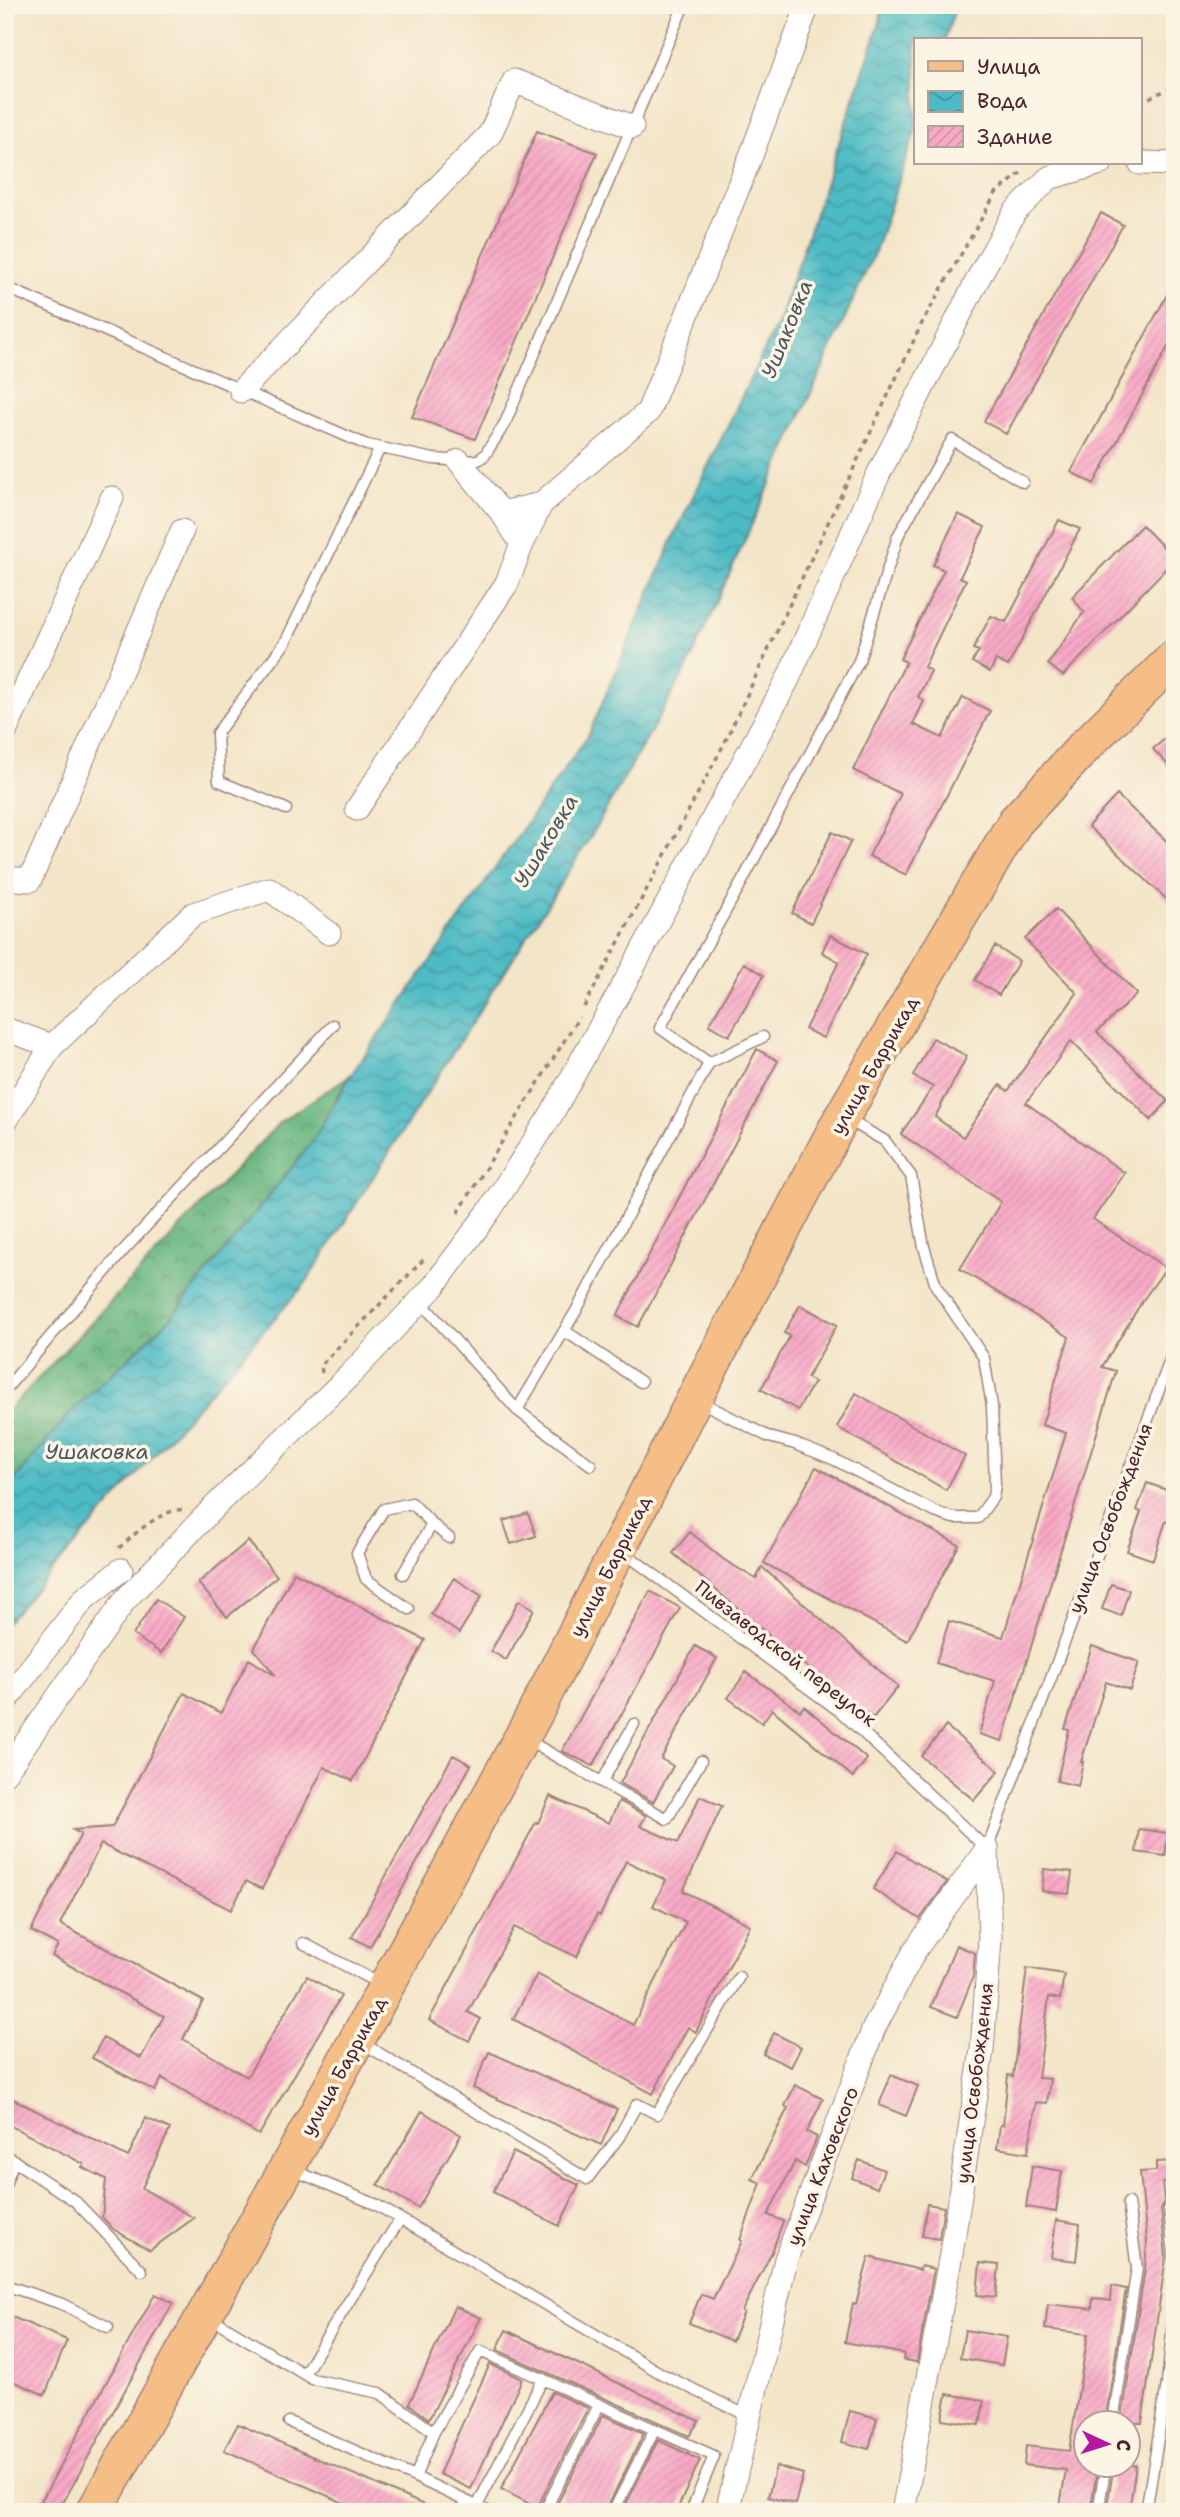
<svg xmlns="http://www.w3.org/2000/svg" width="1180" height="2517" viewBox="0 0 1180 2517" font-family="'Shantell Sans',sans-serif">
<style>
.forest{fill:url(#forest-crowns);stroke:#596a56;stroke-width:2}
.water{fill:url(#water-waves);stroke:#4c6d78;stroke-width:2}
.building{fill:url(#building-hatch)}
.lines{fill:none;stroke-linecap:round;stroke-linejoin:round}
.lane-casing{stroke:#9e827a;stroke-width:13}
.street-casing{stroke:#9e827a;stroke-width:25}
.primary-casing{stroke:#9e827a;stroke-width:38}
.path{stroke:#9e827a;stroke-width:3.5;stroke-dasharray:5 5;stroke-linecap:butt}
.lane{stroke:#fff;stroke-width:10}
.street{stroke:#fff;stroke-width:23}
.primary{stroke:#f6be87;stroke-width:35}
.labels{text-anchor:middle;stroke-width:7;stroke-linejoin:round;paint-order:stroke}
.street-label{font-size:19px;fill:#4a1f2b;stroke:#fcf5e5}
.water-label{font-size:21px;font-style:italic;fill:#4b5661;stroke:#fcf5e5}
</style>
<defs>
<pattern id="forest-crowns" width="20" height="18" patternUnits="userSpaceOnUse" patternTransform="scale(1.75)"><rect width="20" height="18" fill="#68b680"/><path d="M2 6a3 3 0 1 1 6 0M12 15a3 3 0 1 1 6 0" fill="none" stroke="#589369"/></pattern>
<pattern id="water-waves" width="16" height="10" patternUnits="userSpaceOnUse" patternTransform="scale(1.75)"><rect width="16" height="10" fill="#4dbbc5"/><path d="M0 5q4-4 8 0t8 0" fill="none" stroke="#4297a0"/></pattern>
<pattern id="building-hatch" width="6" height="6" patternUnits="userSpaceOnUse" patternTransform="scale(1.75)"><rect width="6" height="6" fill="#f8a9c6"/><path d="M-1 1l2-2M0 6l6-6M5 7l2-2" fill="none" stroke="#d691aa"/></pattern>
</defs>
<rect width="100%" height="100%" fill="#fcf5e5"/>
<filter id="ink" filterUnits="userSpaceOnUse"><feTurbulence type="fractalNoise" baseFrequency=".0143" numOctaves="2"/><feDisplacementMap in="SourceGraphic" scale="14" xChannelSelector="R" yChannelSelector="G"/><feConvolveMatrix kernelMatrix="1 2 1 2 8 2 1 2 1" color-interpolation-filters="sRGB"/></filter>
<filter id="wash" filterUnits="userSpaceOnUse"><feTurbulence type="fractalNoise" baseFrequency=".00686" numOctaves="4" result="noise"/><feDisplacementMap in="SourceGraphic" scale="28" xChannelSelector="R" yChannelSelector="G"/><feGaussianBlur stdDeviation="1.57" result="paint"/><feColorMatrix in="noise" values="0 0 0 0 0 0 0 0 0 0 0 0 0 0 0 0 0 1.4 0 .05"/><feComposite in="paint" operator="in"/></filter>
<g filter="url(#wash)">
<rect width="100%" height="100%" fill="#f3e5c8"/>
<path class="forest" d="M350,1075L311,1144L167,1322L71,1412L5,1491V1414L280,1122Z"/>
<path class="water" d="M882,5H956L945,40H916V129L876,249L687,668L588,841L305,1284L5,1624V1491L71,1412L167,1322L311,1144L351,1075L589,734L675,534L779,320L880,22Z"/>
<g id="blocks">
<path class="building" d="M537,131L597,153L475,439L412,417Z
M1101,213L1123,225L1006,434L984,421Z
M1175,280V334L1094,484L1071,472Z
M958,514L985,527L960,577L966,580L924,667L931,671L918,697L924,701L913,724L942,738L963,697L990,711L906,875L869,856L901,794L853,770L906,662L900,659L944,570L933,565Z
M1059,520L1080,529L1008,666L996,660L990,672L972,662L979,651L973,649L991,616L1006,622Z
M1142,525L1175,559L1063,676L1048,664L1084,612L1072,597Z
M1175,730V773L1153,749Z
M1117,795L1175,849V907L1088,826Z
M832,832L851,841L811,923L792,913Z
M1056,909L1137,994L1097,1032L1168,1101L1151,1120L1071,1041L1026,1103L1125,1173L1093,1219L1166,1268L1143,1300L1102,1367L1116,1371L1002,1741L979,1734L995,1681L936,1663L949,1621L1003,1637L1066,1433L1042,1425L1069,1337L960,1269L1001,1202L901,1134L933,1087L913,1076L933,1038L967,1056L935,1117L963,1137L1000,1085L1008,1091L1077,993L1025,939Z
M830,935L867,954L823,1038L805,1029L839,962L822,952Z
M995,946L1019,961L999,995L975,980Z
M744,963L764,975L729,1036L709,1025Z
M757,1049L778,1061L638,1327L617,1316Z
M800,1305L837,1325L807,1378L814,1382L798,1410L761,1389L790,1336L784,1333Z
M856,1393L965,1456L946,1490L837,1427Z
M816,1467L959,1545L907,1641L764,1563Z
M1147,1483L1175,1493V1514L1171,1523L1166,1521L1153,1560L1127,1551L1141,1512L1137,1510Z
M528,1513L536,1536L511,1544L503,1521Z
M690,1532L723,1559L756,1579L762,1567L898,1687L873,1718L794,1657L673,1553Z
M248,1541L277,1576L227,1617L198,1583Z
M294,1572L425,1640L353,1781L324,1767L262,1889L246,1881L231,1910L101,1844L60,1924L203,2001L183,2039L247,2077L307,1976L341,1996L259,2135L162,2078L155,2091L92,2058L103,2038L141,2058L164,2016L52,1956L58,1945L31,1931L81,1834L73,1830L112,1827L184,1693L221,1713L249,1659L276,1676L254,1649Z
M454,1578L482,1596L459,1633L431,1614Z
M1111,1584L1129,1590L1121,1616L1102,1609Z
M650,1591L680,1608L593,1766L562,1751Z
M156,1599L184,1617L161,1653L133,1635Z
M519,1600L534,1609L506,1660L491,1651Z
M695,1646L717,1658L661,1759L673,1766L653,1802L620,1783Z
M1092,1646L1139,1662L1130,1690L1106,1682L1081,1762H1083L1078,1786L1057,1781L1069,1730L1065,1729Z
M746,1672L800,1711L804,1706L867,1759L853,1777L772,1709L762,1723L728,1698Z
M946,1726L999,1771L974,1800L921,1756Z
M453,1755L471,1765L370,1947L352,1937Z
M550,1796L609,1823L619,1801L646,1816L640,1826L678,1843L700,1796L722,1806L683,1891L750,1925L696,2032L688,2027L653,2094L513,2019L537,1974L633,2025L686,1922L653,1906L666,1880L626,1861L600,1916L597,1914L577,1957L514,1927L468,2012L481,2019L469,2041L429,2020L536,1822L538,1823Z
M1139,1829L1168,1833L1165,1856L1136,1852Z
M897,1851L947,1882L920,1919L873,1889Z
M1044,1869L1072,1872L1069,1894L1042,1891Z
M956,1945L975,1953L973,1977L957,2017L931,2007Z
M1027,1968L1064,1974L1060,1999L1049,1997L1038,2078L1050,2079L1047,2103L1036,2102L1028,2153L997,2148L1000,2125H1003L1008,2075L1013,2076Z
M774,2033L801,2047L791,2067L763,2054Z
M489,2052L617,2109L601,2145L473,2088Z
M891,2075L918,2086L906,2116L879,2105Z
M795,2085L823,2099L807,2132L817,2137L805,2167L795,2161L768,2215L783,2221L772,2252L742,2311L744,2312L732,2341L689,2323L701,2294L713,2299L742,2241L740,2240L761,2183L752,2179L788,2108L785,2106Z
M5,2095L128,2157L146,2118L170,2129L142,2188L194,2218L150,2250L113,2229L102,2217L106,2179L82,2167L84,2164L5,2123Z
M422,2111L461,2135L418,2208L378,2185Z
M513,2152L579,2185L559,2226L493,2192Z
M859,2160L884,2170L877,2188L852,2178Z
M1175,2161V2182L1162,2183L1164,2203L1161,2210L1166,2257L1142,2423H1121L1145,2269L1147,2241L1140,2172L1156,2171V2162Z
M1032,2166L1062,2171L1056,2212L1026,2207Z
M927,2204L944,2207L939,2239L922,2236Z
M1056,2220L1080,2224L1076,2261L1051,2258Z
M869,2257L920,2270L921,2266L934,2269L917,2362L903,2360L904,2354L845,2342L853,2303L856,2304Z
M980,2263L999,2265L996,2297L977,2295Z
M1112,2286L1126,2289L1105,2423H1086V2465H1098L1090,2512H1059L1066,2470L1024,2465L1026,2446L1069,2451L1088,2334L1045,2329L1048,2304L1092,2309L1093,2298L1111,2301Z
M155,2294L173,2303L58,2512H35Z
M455,2306L481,2318L429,2419L409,2404Z
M5,2314L67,2340L45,2395L5,2378Z
M506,2330L699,2421L689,2436L497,2350Z
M965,2330L1007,2337L1002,2365L960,2358Z
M490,2364L522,2379L471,2489L439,2474Z
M552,2392L588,2408L537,2508L501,2489Z
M947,2394L984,2400L980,2425L942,2419Z
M850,2411L877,2418L869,2449L842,2442Z
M603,2415L644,2433L605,2512H553Z
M238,2424L440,2512H342L344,2503L224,2450Z
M658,2440L700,2460L676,2512H622Z
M1114,2465H1136L1129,2512H1106Z
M776,2466L803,2474L795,2504L768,2497Z"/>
</g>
</g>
<g filter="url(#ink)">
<use href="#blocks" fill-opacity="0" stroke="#9e827a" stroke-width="2"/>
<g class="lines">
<defs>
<path id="lane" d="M5,287L367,445L433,459L467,461L478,460L485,455L505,423L684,5
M286,809L219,781L217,733L285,643L380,448
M709,1063L763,1037
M420,1301L517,1410
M565,1331L641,1382
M5,1390L123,1251L333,1025
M699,1401L769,1437L795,1444L833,1459L935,1512L953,1518H978L993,1497L995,1485L992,1406L984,1358L936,1286L924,1247L911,1176L885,1141L845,1118
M591,1465L517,1410L576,1311L709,1063L660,1028L744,878L859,661L898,536L952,440L1023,482
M432,1524L449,1538
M622,1551L842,1713L987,1849L1175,1347
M403,1574L432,1524L412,1503L384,1509L357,1553L366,1579L409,1609
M527,1740L667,1819L701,1761
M602,1782L634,1724
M303,1943L380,1984
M359,2041L587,2179L619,2137L637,2104L657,2114L739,1977
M5,2155L75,2201L142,2271
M293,2170L375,2204L662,2374L748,2416
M5,2185L14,2160
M1169,2209L1175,2264
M5,2285L62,2304L108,2327
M208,2316L312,2379L380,2393L434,2432L415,2477L289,2422
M304,2374L400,2219
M1113,2422L1137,2268L1128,2203
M434,2432L480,2351L714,2456L691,2512
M415,2477L489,2512
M477,2506L543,2379
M544,2512L599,2405
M613,2512L655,2429
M1098,2512L1106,2464
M1146,2512L1167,2384L1175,2301"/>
<path id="street" d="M1140,163L1175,164
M241,391L490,134L514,81L632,127
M459,461L502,513
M541,504L502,513L522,544L541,504L648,412L752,153L808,5
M5,732L112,498
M357,809L507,583L522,544
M5,878L30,880L182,531
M5,1029L52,1046L5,1122
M52,1046L193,914L269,889L329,933
M5,1702L84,1599L121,1570
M5,1773L125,1600L217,1504L351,1374L384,1339L433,1287L490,1210L551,1115L628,977L788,679L878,475L982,271L1015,212L1049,178L1101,163
M727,2512L786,2259L874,2028L915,1950L987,1849
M903,2512L951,2254L982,2050L990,1939L987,1849"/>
<path id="primary" d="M94,2512L287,2168L534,1715L705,1378L842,1117L1015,822L1086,745L1175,657"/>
</defs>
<use href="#lane" class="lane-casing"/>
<use href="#street" class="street-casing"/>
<use href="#primary" class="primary-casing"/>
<path class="path" d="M1140,102L1175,86
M584,1007L723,746L922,323L996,193L1021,173
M458,1213L579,1017
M322,1373L321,1365L425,1258
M119,1548C137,1532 158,1512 183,1509"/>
<use href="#lane" class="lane"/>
<use href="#street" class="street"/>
<use href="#primary" class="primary"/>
</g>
</g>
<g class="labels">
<g class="street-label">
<text transform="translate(874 1065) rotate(-60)" y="7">улица Баррикад</text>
<text transform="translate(1110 1518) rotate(-69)" y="7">улица Освобождения</text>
<text transform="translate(610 1566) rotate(-63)" y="7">улица Баррикад</text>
<text transform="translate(786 1653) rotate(38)" y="7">Пивзаводской переулок</text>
<text transform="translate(343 2066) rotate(-61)" y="7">улица Баррикад</text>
<text transform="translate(974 2083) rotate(-83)" y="7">улица Освобождения</text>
<text transform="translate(822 2166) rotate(-69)" y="7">улица Каховского</text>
</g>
<g class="water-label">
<text transform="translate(787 329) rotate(-68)" y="7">Ушаковка</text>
<text transform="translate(546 841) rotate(-59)" y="7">Ушаковка</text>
<text x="97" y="1459">Ушаковка</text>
</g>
</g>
<rect width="1180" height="2517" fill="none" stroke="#fcf5e5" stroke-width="28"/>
<rect x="914" y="38" width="228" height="126" fill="#fcf5e5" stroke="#b59f9b" stroke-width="2"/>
<rect x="928" y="61" width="35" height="10" fill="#f6be87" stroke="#b59f9b" stroke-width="2"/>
<text x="977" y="74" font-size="21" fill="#4a1f2b">Улица</text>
<rect x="928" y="91" width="35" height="21" fill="url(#water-waves)" stroke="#b59f9b" stroke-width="2"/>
<text x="977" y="108" font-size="21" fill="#4a1f2b">Вода</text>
<rect x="928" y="126" width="35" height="21" fill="url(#building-hatch)" stroke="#b59f9b" stroke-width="2"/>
<text x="977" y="144" font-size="21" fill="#4a1f2b">Здание</text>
<g transform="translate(1107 2444) rotate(94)"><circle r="33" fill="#fcf5e5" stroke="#b59f9b" stroke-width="2"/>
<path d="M0-5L12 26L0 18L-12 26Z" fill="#b5179e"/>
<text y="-10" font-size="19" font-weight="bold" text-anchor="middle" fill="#4a1f2b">С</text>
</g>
</svg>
